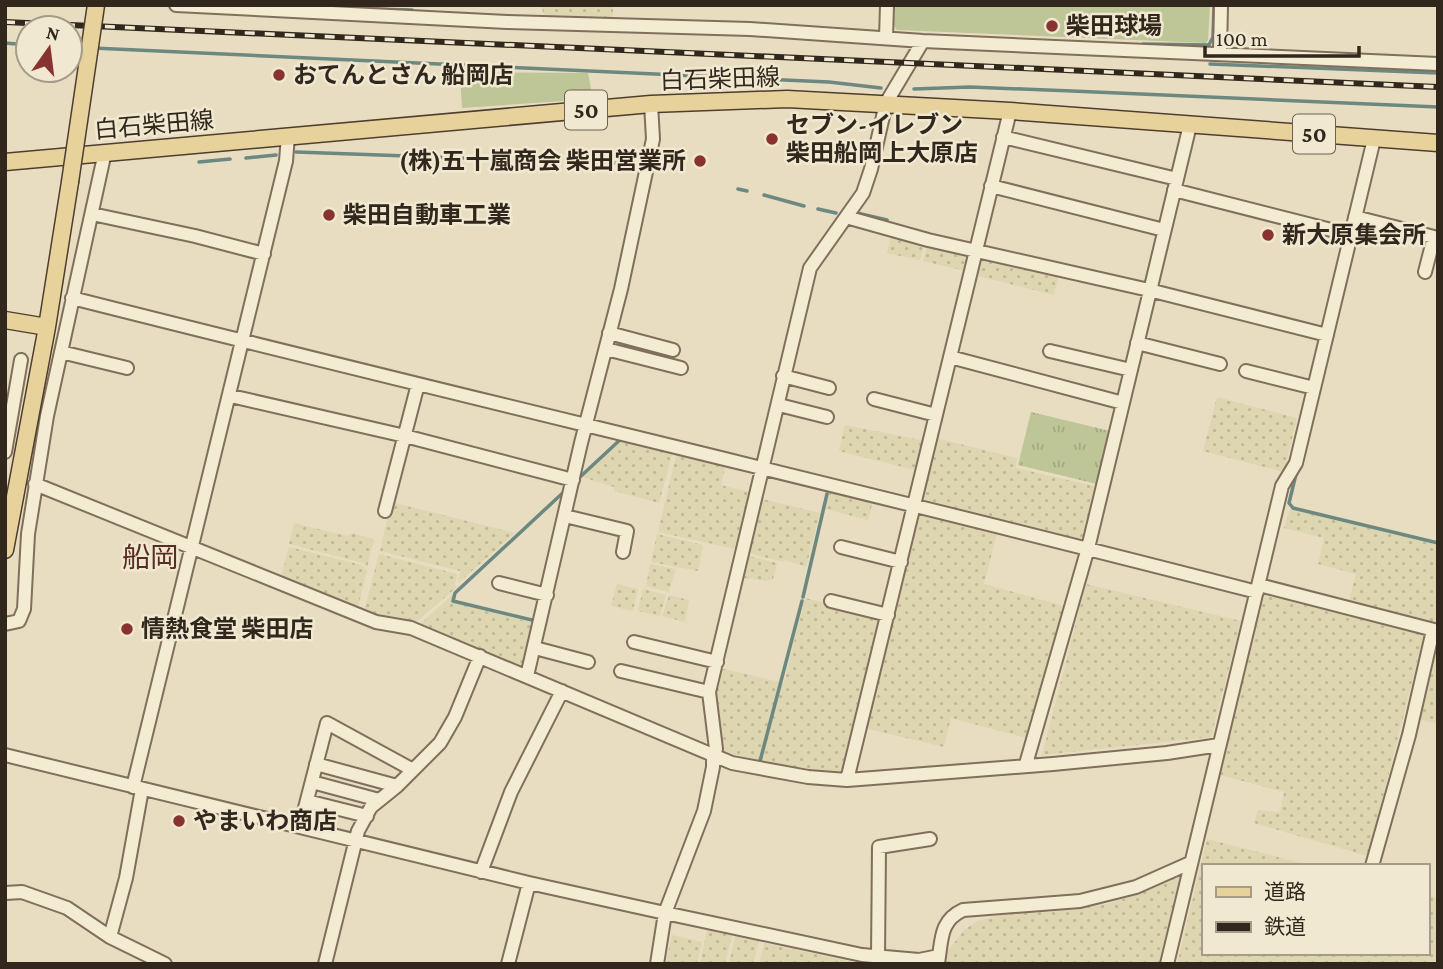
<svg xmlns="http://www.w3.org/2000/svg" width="1443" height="969" viewBox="0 0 1443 969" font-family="'Crimson Pro','Noto Sans JP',serif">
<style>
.farmland{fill:url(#farmland-dots)}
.grass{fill:#bec597}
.park{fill:url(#park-tufts)}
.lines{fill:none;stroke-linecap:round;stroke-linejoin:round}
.stream{stroke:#6c8881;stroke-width:3.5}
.minor-casing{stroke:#806f5b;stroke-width:16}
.major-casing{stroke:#4e3e2f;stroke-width:19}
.minor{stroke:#f4ebd3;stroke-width:12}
.major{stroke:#e8d29c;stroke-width:16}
.rail-casing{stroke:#31271d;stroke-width:6}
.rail{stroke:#f0e8d0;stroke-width:3.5;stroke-dasharray:10;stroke-linecap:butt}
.major-bridge-casing{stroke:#4e3e2f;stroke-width:19;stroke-linecap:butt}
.major-bridge{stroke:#e8d29c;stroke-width:16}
.poi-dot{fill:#883332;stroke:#f0e8d0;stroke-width:2.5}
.labels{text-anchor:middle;stroke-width:5;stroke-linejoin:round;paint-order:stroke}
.shield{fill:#f0e8d0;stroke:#6a6153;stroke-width:2}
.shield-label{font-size:23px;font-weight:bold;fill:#31271d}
.poi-label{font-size:24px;font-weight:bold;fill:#31271d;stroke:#f0e8d0;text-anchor:start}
.street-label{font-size:24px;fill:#31271d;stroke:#f0e8d0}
.quarter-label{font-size:28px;fill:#592e22;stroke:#f0e8d0}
</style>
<defs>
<pattern id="farmland-dots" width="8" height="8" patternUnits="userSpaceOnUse" patternTransform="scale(1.75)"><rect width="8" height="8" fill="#ddd6b0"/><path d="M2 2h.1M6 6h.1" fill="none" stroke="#beb897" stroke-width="1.8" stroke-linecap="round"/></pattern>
<pattern id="park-tufts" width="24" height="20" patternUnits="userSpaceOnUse" patternTransform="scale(1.75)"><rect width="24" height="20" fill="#bec597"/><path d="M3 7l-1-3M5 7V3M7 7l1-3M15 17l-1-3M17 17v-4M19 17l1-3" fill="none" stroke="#a4a982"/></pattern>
</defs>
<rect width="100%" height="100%" fill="#e8ddc1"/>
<path class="farmland" d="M542,5H613V18L546,16L543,14Z
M891,234L925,242L920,260L887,253Z
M928,243L970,253L965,271L923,261Z
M978,257L1059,274L1054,295L974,275Z
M1217,397L1297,418L1284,472L1203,451Z
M845,425L926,441L919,471L839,451Z
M625,438L673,451L659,503L614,491V487L582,477Z
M935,438L1017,458L1016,468L1098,487L1083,540L918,502Z
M677,451L726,463L721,485L753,493L740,550L658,532Z
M830,490L873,501L868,520L825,509Z
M762,499L820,513L806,567L785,560L784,562L754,555L749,551Z
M391,502L515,533L458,583L460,571L380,551Z
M1290,509L1438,545V627L1348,604L1356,574L1318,564L1324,538L1284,528Z
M916,511L997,533L984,584L1064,606L1030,739L951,718L944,747L864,728Z
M294,523L347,536L352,533L374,539L367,568L363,563L289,544Z
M657,534L703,545L698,571L651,562Z
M289,547L362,565L367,571L358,607L281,576Z
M379,554L457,574L455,585L457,587L414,624L393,623L364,611Z
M748,556L777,563L773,579L765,581L744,578Z
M650,564L676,569L669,592L646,586Z
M617,584L638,589L633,611L611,606Z
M1086,584L1241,621L1211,737L1042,755Z
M643,589L666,595L660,616L638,611Z
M1265,593L1424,634L1368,856L1254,823L1258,810L1280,812L1284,792L1220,775Z
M453,594L452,602L535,623L523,669L419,625Z
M669,595L689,600L685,622L662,616Z
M805,598L883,617L843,774L758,763L723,751L714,695L720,668L784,683Z
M1434,639H1438V724L1414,718Z
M1207,839L1313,866H1203V953H1427V895L1438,898V964H1177Z
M1184,873L1161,964H942L943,958L964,930L978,921L1008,913L1052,912L1106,904L1139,894Z
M708,925L733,931L725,964H700Z
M736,932L760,937L753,964H729Z
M672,935L702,942L697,964H666Z
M764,943L861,964H759Z"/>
<path class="grass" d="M893,5H1210L1208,40L1206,43L897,30L892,23Z
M460,72L588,73L593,99L462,108Z"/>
<path class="park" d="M1031,412L1110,431L1097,484L1018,465Z"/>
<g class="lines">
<path class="stream" d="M319,5H321
M330,6L363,8
M374,9L412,10
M5,43L28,45
M1143,44L1209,45L1213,37L1214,5
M70,47H85
M93,48L829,82L881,88
M1210,64L1438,73
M914,89L970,87L1072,91L1438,107
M296,152L463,158
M246,158L276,155
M199,162L230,159
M596,162L643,165
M738,189L747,191
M764,195L804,206
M818,209L836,213
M857,213L887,220
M1297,470L1289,503L1293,508L1438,543
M580,477L622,438
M803,597L827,494
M536,621L453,601L455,593L567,489
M759,765L802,601"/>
<defs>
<path id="minor" d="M176,5L507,22L750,29L923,41L1438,64
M886,38L887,5
M1220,54L1221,5
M1003,137L1177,179
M991,186L1164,230
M1174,190L1351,235
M92,214L195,236L264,254
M846,217L928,240L1149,290L1327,335
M1355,217L1434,237L1425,272
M72,298C466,398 863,490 1257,592
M609,333L673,350
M1137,343L1220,364
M606,349L681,368
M1050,351L1131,370
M61,352L127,368
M950,357L1123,403
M1246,371L1314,388
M783,376L829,388
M231,396L405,436L573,480
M874,399L936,415
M779,405L827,417
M5,452L21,360
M35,484L376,622L411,628L732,763L808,777L847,780L1053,764L1167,753L1219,745
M385,511L418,384
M565,516L627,531L623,552
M841,547L901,562
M499,583L547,595
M1259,585L1438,631
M831,601L888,615
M5,624L19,621L24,609L28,534L47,416L105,152
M634,642L717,662
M535,648L588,662
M621,671L709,692
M527,676L581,443L621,289L653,139L651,104
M5,755L529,883L665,913L862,955L919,960L939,956
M316,764L397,786
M1026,764L1088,548L1190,125
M847,780L1010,111
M312,782L379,800
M133,787L286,161L288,136
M307,801L367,816
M300,827L327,723L413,770
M1372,866L1409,735L1433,630
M481,872L511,792L562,691
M5,893L22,892L67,908L110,937L165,964
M110,937L126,878L142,789
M878,957L879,847L930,839
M938,963C942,941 939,921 963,910L1080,901L1136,887L1190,863
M325,964L358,831L371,807L397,786L440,743L455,717L480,656
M508,964L529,883
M657,964L665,913L704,811L713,767V755L716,749L709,692L810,268L863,193L871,169L886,103L923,41
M1167,964L1282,486L1296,463L1374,139"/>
<path id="major" d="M5,162L651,104L787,99L1010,111L1438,143
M5,320L47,327
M5,550L47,327L70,182"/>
</defs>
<use href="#minor" class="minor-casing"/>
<use href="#major" class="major-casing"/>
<use href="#minor" class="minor"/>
<use href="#major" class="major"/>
<defs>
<path id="rail" d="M5,22L1438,87"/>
</defs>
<use href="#rail" class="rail-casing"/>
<use href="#rail" class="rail"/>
<defs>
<path id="major-bridge" d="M70,182L96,5"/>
</defs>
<use href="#major-bridge" class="major-bridge-casing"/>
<use href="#major-bridge" class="major-bridge"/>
</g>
<g class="poi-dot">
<circle cx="1052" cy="26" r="7"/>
<circle cx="279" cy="75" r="7"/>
<circle cx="772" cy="139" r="7"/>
<circle cx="700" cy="161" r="7"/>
<circle cx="329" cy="215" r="7"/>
<circle cx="1268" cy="235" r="7"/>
<circle cx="127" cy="629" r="7"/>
<circle cx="179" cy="821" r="7"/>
</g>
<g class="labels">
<g class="shield">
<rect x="565" y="90.5" width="42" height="39" rx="5"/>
<rect x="1293" y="114.5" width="42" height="39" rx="5"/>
</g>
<g class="shield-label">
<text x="586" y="118">50</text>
<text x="1314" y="142">50</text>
</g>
<g class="poi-label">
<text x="1066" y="34">柴田球場</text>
<text x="293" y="83">おてんとさん 船岡店</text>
<text x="786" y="133">セブン-イレブン<tspan x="786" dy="28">柴田船岡上大原店</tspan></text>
<text x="686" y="169" text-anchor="end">(株)五十嵐商会 柴田営業所</text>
<text x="343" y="223">柴田自動車工業</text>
<text x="1282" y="243">新大原集会所</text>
<text x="141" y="637">情熱食堂 柴田店</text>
<text x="193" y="829">やまいわ商店</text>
</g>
<g class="street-label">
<text transform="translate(720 79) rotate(-2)" y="8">白石柴田線</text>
<text transform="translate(154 125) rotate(-5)" y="8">白石柴田線</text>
</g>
<g class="quarter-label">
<text x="150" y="567">船岡</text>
</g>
</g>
<rect width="1443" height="969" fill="none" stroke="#31271d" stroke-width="14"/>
<rect x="1202" y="864" width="228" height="91" fill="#f0e8d0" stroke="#a49b88" stroke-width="2"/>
<rect x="1216" y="887" width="35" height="10" fill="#e8d29c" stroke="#a49b88" stroke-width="2"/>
<text x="1264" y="899" font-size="21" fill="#31271d">道路</text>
<rect x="1216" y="922" width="35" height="10" fill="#31271d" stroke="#a49b88" stroke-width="2"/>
<text x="1264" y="934" font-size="21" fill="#31271d">鉄道</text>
<g transform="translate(49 49) rotate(14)"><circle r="33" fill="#f0e8d0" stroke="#a49b88" stroke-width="2"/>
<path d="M0-5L12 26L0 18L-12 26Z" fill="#883332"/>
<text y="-10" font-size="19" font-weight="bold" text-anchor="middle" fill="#31271d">N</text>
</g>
<path d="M1205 46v10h154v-10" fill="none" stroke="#31271d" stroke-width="3.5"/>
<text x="1216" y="46" font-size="21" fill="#31271d" stroke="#f0e8d0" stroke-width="5" paint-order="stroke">100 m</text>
</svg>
